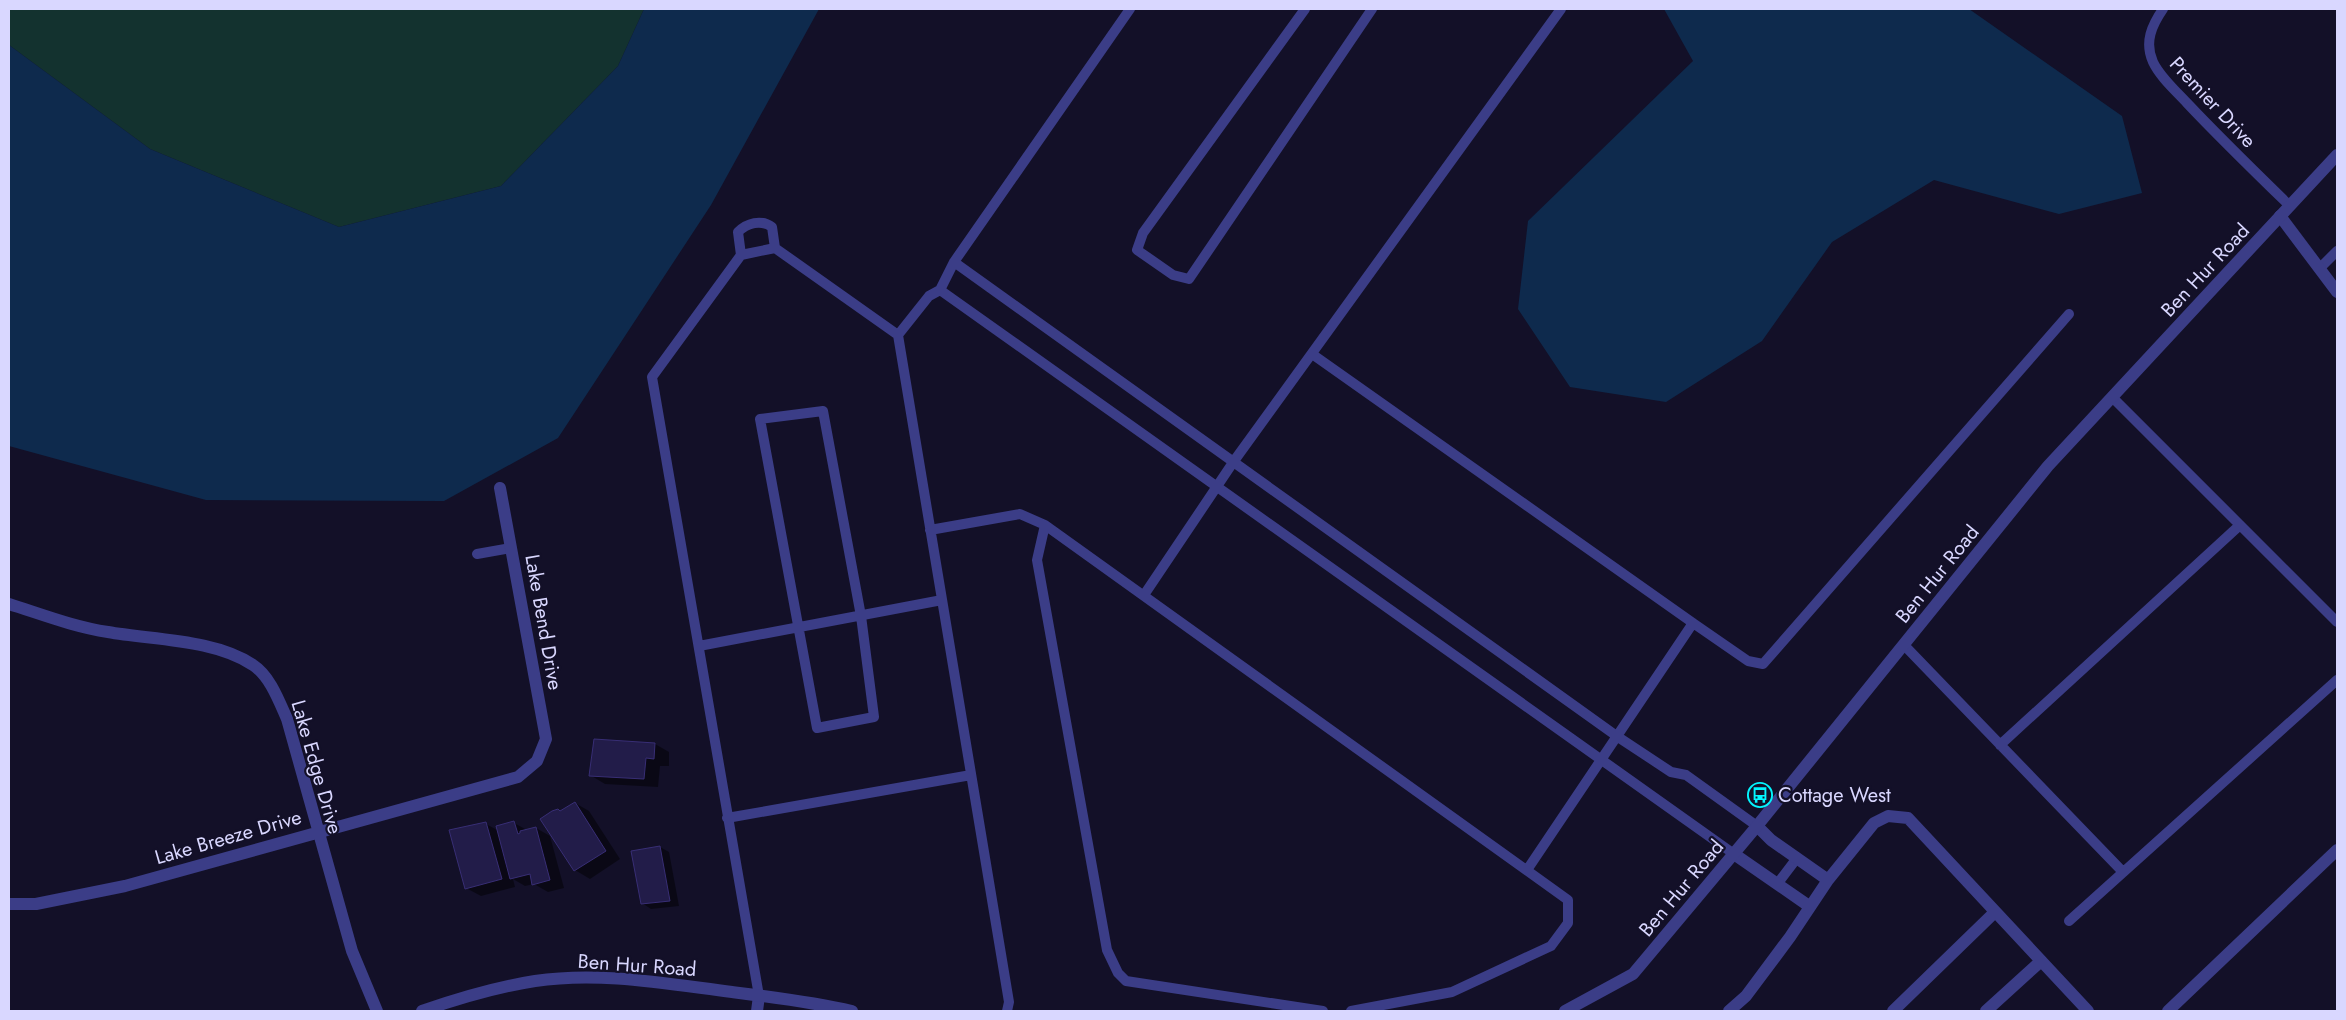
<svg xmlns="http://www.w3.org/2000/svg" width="2346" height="1020" viewBox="0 0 2346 1020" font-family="Jost,sans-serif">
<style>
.green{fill:#13322f}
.water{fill:#0e2a4d}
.shadow{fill:#0007}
.building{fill:#221c49;stroke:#382e75}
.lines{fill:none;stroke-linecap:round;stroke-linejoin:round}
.service{stroke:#3b3d87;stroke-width:10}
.minor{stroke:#3b3d87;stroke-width:12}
.tertiary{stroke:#3b3d87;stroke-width:12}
.labels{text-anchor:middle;stroke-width:4.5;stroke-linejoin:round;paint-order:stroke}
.street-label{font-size:20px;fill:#d9d7ff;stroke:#131028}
.poi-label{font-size:20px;fill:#d9d7ff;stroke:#131028;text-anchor:start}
</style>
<rect width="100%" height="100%" fill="#131028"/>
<path class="green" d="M9,9H644L618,66L501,186L339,227L150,149L9,45Z"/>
<path class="water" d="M644,9H819L711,205L558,438L444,501L206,500L9,446V45L150,149L339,227L501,186L618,66Z
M1664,9H1969L2122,116L2142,193L2059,214L1934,180L1832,242L1762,341L1666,402L1570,387L1518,309L1528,221L1693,61Z"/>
<path class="shadow" d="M595,740L655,744L669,752V766H660L658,787L605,784L590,775Z
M575,803L589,811L620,859L590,879L575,870L542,820L561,812Z
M514,823L527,830L536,828L550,836L564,888L548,892L534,884L525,886L513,879L515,887L481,896L466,888L486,824L499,831Z
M660,847L669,852L679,906L651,909L642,903Z"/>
<path class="building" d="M594,739L655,743L654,759L646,758L644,779L589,776Z
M575,802L606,851L574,871L540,819L552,811L558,809L560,811Z
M514,821L518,834L520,833V831L536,827L550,880L532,885L530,874L510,879L496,826Z
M486,822L502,879L465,889L449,830Z
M660,846L670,901L641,904L631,851Z"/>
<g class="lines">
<path class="service" d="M1305,9L1143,233L1137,250L1173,275L1189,279L1372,9
M2163,9C2152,25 2144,42 2153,62C2160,77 2176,91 2187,103C2220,138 2255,172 2290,206
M741,255L738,232C747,223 761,219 772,227L775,248
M954,262L1618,737L1671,772L1686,775L1757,826
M2320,268L2337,251
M940,290L1734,854
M898,335L1009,1002L1007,1011
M1312,354L1693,623
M2112,397L2337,622
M823,411L861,616L874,717L817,728L760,419Z
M930,530L1020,514L1045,525
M477,554L511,548
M1144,595L1234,461L1561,9
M1904,645L2123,872
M699,646L942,600
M2000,745L2240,525
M727,818L971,775
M1527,870L1693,623L1748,661L1763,664L2069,314
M1778,883L1797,858
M2069,921L2337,680
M759,996L652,377L741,255L775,248L898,335L929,296L940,290L954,262L1130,9
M1323,1011L1126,981L1118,973L1107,950L1037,560L1045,525L1568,900V923L1551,946L1452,992L1351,1011"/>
<path class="minor" d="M2280,216L2337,292
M9,604C41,614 74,627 108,632C152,640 215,639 253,665C270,676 279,701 287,719L352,951L377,1011
M1757,826L1771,840L1828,880
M1734,854L1809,906
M9,904H36L125,886L518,777L537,761L546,739L500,488
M757,1011L759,996
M1729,1011L1746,996L1790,937L1828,880L1874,823L1888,816L1908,818L2088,1011
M1893,1011L1995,912
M1986,1011L2040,962
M2168,1011L2337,850"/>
<path class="tertiary" d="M422,1011C459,998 497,987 535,981C600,971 668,984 732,992C772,997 813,1002 852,1011
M1565,1011L1633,974L1757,826L2048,466L2337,155"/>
</g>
<defs>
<symbol id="bus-ring" viewBox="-11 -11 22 22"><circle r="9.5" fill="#131028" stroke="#03f5fe" stroke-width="1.5"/><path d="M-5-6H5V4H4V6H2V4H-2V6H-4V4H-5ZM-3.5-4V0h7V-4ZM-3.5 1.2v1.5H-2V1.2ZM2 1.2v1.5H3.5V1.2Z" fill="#03f5fe"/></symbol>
</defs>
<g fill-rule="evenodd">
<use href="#bus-ring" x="1746" y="781" width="28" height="28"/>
</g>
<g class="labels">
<g class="street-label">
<text transform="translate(2213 102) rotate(47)" y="7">Premier Drive</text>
<text transform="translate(2205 270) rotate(-47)" y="7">Ben Hur Road</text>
<text transform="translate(1937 574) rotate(-51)" y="7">Ben Hur Road</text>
<text transform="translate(544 622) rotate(80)" y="7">Lake Bend Drive</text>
<text transform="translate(317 767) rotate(74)" y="7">Lake Edge Drive</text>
<text transform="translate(228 837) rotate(-16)" y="7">Lake Breeze Drive</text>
<text transform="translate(1681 888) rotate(-50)" y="7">Ben Hur Road</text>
<text transform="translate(637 965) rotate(4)" y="7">Ben Hur Road</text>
</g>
<g class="poi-label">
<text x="1778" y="802">Cottage West</text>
</g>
</g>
<rect width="2346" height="1020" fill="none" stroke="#d9d7ff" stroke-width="20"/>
</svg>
